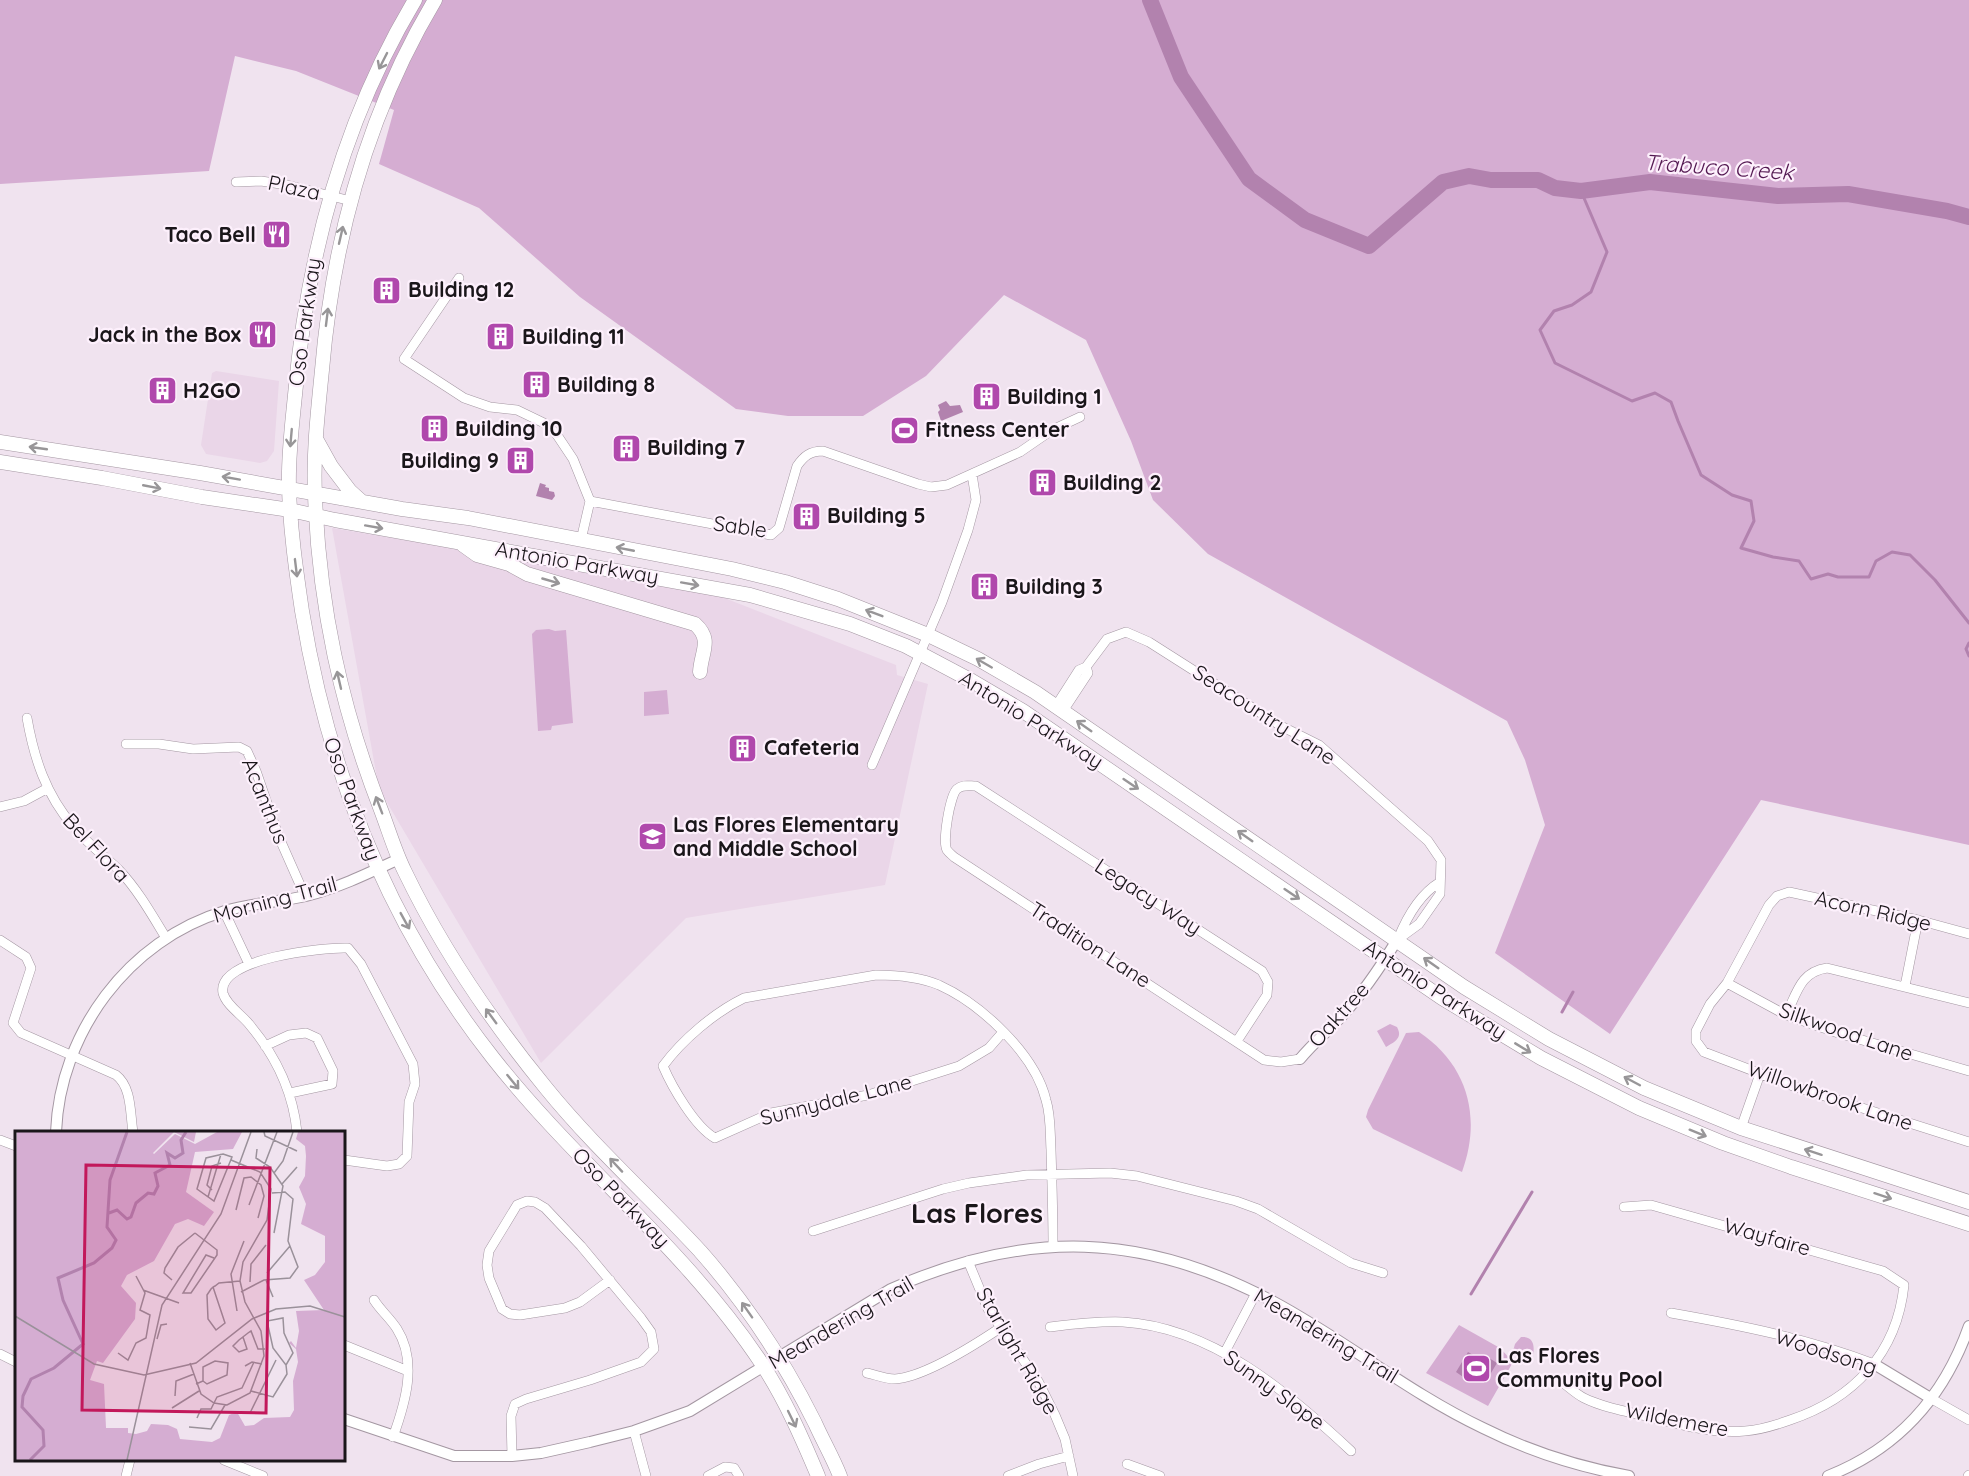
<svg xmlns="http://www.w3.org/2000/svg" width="1969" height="1476" viewBox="0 0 1969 1476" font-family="Quicksand,sans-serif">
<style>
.built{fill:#ead6e8}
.green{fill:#d5add2}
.water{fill:#b282ae}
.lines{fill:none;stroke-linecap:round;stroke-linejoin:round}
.stream{stroke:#b282ae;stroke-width:3}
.river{stroke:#b282ae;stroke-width:16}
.minor-casing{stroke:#a497a2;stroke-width:10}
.tertiary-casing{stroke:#a497a2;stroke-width:12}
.primary-casing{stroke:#a497a2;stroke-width:15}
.minor{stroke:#fff;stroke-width:9}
.tertiary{stroke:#fff;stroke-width:10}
.primary{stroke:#fff;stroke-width:14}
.oneway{stroke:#989698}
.labels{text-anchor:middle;stroke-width:4.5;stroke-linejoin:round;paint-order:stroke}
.street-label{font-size:21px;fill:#1a161a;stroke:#fdf0fc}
.poi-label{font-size:21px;font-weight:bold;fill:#1a161a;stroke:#fdf0fc;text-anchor:start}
.water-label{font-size:22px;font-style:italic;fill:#531851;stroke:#fdf0fc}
.district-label{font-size:27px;font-weight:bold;fill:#1a161a;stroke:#fdf0fc}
.inset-river{fill:none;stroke:#b282ae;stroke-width:3}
.inset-road{fill:none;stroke:#9a919a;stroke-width:1.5}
.view{fill:#c2185b;fill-opacity:0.15;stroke:#c2185b;stroke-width:3}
.inset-edge{fill:none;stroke:#1a161a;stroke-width:3}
</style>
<rect width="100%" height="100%" fill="#f0e3ef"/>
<path class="built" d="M216,371L279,381L274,451L267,461L260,463L206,454L201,445L212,373Z
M332,528L704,590L896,665L897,675L928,684L885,885L686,918L541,1063L379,789Z"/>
<path class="green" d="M0,0H1969V845L1761,800L1610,1034L1495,953L1545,825L1525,760L1507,721L1208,554L1153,500L1131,441L1086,340L1004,295L926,376L863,416H788L736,409L580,297L479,208L379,164L394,110L296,71L235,56L209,171L0,184Z
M549,629L555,631L566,630L573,723L552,726L551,730L538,731L532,634L536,630Z
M667,690L669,714L644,716V692Z
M1390,1024L1397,1027C1403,1038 1395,1042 1386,1047L1377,1031Z
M1419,1032C1468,1065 1482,1117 1462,1172L1373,1129L1366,1117L1368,1110L1406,1033Z
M1459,1325L1500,1348L1513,1362L1488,1406L1426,1373Z
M1521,1337C1533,1336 1535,1345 1533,1355L1513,1351L1515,1344Z"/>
<path class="water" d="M946,401L950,406L960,405L963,412L941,421L938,412L940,410L938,405Z
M540,483L546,485L545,487L549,488V491L554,492L555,496L552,500L536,496Z
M1468,1352L1483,1361L1486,1356L1497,1363L1485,1383L1470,1373L1466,1379L1456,1372Z"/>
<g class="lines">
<path class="stream" d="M1581,191L1607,252L1591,292L1572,305L1554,311L1540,330L1555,363L1632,401L1655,393L1671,402L1678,421L1701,475L1732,495L1751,501L1754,521L1741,548L1773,557L1799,561L1811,579L1828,574L1838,577H1869L1876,561L1892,552L1910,555L1935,580L1969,623
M1969,643L1966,649L1969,656
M1562,1012L1573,992
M1471,1294L1532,1192"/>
<path class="river" d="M1150,0L1181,77L1249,179L1305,220L1369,246L1443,182L1469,176L1491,180H1538L1555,188L1581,191L1650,182L1778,196L1848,194L1947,211L1969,217"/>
<defs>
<path id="minor" d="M236,182L261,181L287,185L351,201
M459,278L404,359L464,398L490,407L517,410L546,424L557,435L573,459L590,501L771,535L779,528L797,466C804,456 810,451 823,451L918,484L931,487L947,485L1020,452L1052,430L1080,417
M581,540L590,501
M1056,706L1079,670L1086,667L1107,639L1126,632L1149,642L1281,726L1319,745L1428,841L1441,860L1440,894L1419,924L1397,940
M1063,711L1088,673L1086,667
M27,718C34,758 46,795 73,826C86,843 104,855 119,870C138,890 152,915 166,938
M126,744H159L193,749L239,747L247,751L256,771L278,835L305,896
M872,765L942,602L968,530L976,500L972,474
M0,807L24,801L48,788
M224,911L249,964
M1969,934L1918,920L1789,892L1777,896L1769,905L1727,983L1710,1004L1696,1031V1041L1704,1052L1793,1086L1969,1142
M1398,939C1406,919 1420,894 1440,882
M0,940L26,957L31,968L13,1023L21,1033L116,1075C132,1087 130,1114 133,1132
M1727,983L1786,1015L1838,1033L1969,1071
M1905,986L1918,920
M1786,1015C1797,993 1800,972 1827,968L1969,1003
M1003,1032L989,1048L959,1066L868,1095L771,1113L715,1138C695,1127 672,1087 663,1066C682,1040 715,1012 744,998L876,975C898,975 920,977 939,985C981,1004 1035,1054 1046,1100C1051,1116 1050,1133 1051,1150C1052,1182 1053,1214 1053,1246
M1237,1041L1267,995L1268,982L1262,971L976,786C969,786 963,784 957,789C950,795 942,842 947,850C949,853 952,855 954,857L1264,1060L1281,1062L1300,1059
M265,1046L289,1035L306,1033L317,1038L333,1071L332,1084L290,1093
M1741,1128L1760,1074
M297,1132C293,1092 276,1056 249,1024C242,1015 226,1005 223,993C216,958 325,947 348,948L361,964L413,1064L415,1084L409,1102L407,1156L399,1164L387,1166L344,1160
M0,1140L16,1146
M813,1231L943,1189L969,1183L1027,1175L1110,1173L1137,1176L1236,1201L1258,1209L1351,1263L1383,1273
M968,1261L988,1309L1038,1381L1055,1415L1065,1439L1073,1476
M374,1300C381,1311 390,1318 397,1329C418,1362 405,1404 393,1437
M1671,1313C1739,1325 1810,1339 1874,1364
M1050,1327C1074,1324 1098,1321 1123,1322C1212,1327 1289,1393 1351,1451
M344,1345L408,1371
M1225,1352L1256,1293
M0,1354L16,1362
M867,1373C876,1375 886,1379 895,1379C924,1377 976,1344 1000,1328
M1562,1382C1569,1387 1576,1394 1584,1398C1604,1408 1629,1412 1650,1417C1680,1425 1714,1434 1745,1431C1760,1430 1776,1425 1790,1420C1853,1399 1897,1354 1904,1285L1883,1271L1651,1205L1624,1207
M1932,1399L1969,1420
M634,1431L646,1476
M512,1456L511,1416L515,1404L526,1399L590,1380L641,1362L654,1349L651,1332L641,1318L581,1246L545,1208L535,1202L527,1201L517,1205L489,1251L487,1265L489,1278L502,1309L510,1314L520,1315L565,1308L580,1302L610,1280
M224,1460L263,1476
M1127,1464L1160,1476
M126,1476L130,1460
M708,1476L725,1467L734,1468L739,1476
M1008,1476L1039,1464L1069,1456
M1968,1476L1969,1475"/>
<path id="tertiary" d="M1300,1059C1313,1043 1328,1031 1342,1016C1363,993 1381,966 1397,940
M56,1132C60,1033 128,940 225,911C251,903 279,902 306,896C338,888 369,873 399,859
M1874,1364L1932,1399
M344,1419L454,1456H512L541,1453L590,1442L634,1431L690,1411L891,1289C1027,1229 1143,1232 1274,1302C1345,1340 1409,1393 1483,1428C1529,1451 1579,1467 1629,1476
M1828,1476C1899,1448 1944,1397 1969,1326"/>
<path id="primary" d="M415,0C343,120 307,257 295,395C292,426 288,456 289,487C290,528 296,570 302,611C329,776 389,926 493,1058C577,1165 687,1250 762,1364C785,1399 802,1438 818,1476
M435,0C368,112 333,240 322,370C318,411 313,453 315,495C319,606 341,707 381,810C389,831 395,852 405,872C442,949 492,1022 546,1088C593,1146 649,1196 700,1251C746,1303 784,1361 815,1423C823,1441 833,1458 840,1476
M316,439L331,466L350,491L360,500
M0,442L200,473L402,509L468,518L732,569L785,582L838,599L928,635L978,659L1035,692L1464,987L1549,1039L1644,1088L1741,1128L1969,1202
M0,462L102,478L202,497L290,510L335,520L750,595L850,624L906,646L972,681L1023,711L1442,998L1541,1058L1639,1108L1723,1143L1791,1167L1969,1224
M463,545L477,555L509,564L527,574L695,624C713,640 701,652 700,672"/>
</defs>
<use href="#minor" class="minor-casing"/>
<use href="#tertiary" class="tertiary-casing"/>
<use href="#primary" class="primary-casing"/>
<use href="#minor" class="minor"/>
<use href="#tertiary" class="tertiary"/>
<use href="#primary" class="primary"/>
</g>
<defs><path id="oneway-shaft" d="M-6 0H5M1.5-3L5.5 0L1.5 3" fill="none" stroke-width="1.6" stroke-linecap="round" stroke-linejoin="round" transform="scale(1.5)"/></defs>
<g class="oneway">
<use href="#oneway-shaft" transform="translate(383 61) rotate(117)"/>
<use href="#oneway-shaft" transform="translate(341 235) rotate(-77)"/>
<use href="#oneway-shaft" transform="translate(327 317) rotate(-83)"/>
<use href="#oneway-shaft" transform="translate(291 438) rotate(95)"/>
<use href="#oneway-shaft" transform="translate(38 448) rotate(-172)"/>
<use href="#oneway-shaft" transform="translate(231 478) rotate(-170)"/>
<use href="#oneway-shaft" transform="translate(152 487) rotate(11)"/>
<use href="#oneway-shaft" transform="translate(374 527) rotate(10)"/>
<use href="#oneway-shaft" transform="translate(625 549) rotate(-169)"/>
<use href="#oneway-shaft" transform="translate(296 568) rotate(83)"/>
<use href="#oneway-shaft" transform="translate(551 581) rotate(16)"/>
<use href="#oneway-shaft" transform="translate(690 584) rotate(10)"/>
<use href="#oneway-shaft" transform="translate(874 613) rotate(-159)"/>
<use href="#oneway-shaft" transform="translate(984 663) rotate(-150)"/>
<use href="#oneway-shaft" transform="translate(339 680) rotate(-103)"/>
<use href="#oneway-shaft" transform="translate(1084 726) rotate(-145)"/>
<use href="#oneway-shaft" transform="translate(1131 784) rotate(34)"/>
<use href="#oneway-shaft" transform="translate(379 805) rotate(-111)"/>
<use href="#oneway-shaft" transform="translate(1245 836) rotate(-145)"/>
<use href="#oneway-shaft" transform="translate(1292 894) rotate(34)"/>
<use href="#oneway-shaft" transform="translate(405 921) rotate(61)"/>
<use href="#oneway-shaft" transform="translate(1431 963) rotate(-145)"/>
<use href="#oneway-shaft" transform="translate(491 1016) rotate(-126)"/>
<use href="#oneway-shaft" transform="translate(1523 1048) rotate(31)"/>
<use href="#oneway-shaft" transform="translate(1632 1081) rotate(-152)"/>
<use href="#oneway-shaft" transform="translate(513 1082) rotate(51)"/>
<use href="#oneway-shaft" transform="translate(1698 1133) rotate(22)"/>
<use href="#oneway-shaft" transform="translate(1813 1152) rotate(-162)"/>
<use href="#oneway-shaft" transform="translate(616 1165) rotate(-133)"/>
<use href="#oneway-shaft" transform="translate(1883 1196) rotate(18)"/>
<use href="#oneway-shaft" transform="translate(747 1310) rotate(-125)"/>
<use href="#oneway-shaft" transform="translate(792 1419) rotate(64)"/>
</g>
<defs>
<symbol id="restaurant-square" viewBox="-11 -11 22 22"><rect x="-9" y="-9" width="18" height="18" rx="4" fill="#b048ac" stroke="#fdf0fc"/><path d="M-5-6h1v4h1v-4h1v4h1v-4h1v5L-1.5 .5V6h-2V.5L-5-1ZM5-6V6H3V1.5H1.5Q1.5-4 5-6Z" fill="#fff"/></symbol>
<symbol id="building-square" viewBox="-11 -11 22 22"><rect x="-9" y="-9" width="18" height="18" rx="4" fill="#b048ac" stroke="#fdf0fc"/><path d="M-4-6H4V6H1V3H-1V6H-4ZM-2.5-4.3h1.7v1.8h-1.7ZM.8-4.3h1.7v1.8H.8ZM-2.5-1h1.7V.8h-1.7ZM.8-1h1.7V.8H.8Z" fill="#fff"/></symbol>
<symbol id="stadium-square" viewBox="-11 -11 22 22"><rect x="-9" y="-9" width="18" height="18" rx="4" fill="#b048ac" stroke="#fdf0fc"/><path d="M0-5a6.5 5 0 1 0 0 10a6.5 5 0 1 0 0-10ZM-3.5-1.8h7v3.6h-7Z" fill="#fff"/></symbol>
<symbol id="school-square" viewBox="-11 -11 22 22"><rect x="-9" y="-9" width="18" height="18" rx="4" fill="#b048ac" stroke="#fdf0fc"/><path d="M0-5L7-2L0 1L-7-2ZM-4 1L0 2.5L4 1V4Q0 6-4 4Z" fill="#fff"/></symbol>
</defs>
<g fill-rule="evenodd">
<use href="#restaurant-square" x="260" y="218" width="33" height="33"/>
<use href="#building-square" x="370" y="274" width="33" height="33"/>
<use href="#restaurant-square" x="246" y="318" width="33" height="33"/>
<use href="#building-square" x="484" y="320" width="33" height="33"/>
<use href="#building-square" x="520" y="368" width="33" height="33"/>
<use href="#building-square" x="146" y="374" width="33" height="33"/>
<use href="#building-square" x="970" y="380" width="33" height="33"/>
<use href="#building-square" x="418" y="412" width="33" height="33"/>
<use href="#stadium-square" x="888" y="414" width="33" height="33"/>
<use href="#building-square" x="610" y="432" width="33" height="33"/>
<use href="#building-square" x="504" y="444" width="33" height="33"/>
<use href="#building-square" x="1026" y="466" width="33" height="33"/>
<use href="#building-square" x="790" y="500" width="33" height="33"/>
<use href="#building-square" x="968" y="570" width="33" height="33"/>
<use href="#building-square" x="726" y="732" width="33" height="33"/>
<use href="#school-square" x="636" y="820" width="33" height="33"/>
<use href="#stadium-square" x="1460" y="1352" width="33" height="33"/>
</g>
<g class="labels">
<g class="street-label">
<text transform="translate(294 188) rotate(12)" y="7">Plaza</text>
<text transform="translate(305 322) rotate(-82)" y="7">Oso Parkway</text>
<text transform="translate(740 527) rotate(8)" y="7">Sable</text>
<text transform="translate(577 563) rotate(10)" y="7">Antonio Parkway</text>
<text transform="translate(1264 715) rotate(33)" y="7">Seacountry Lane</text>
<text transform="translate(1031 720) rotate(32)" y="7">Antonio Parkway</text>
<text transform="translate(352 799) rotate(70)" y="7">Oso Parkway</text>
<text transform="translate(265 801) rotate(68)" y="7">Acanthus</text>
<text transform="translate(96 848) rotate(47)" y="7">Bel Flora</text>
<text transform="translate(1148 897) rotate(33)" y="7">Legacy Way</text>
<text transform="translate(275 900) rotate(-15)" y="7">Morning Trail</text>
<text transform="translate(1873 911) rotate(13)" y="7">Acorn Ridge</text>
<text transform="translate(1090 945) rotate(33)" y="7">Tradition Lane</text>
<text transform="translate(1435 990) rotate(33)" y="7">Antonio Parkway</text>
<text transform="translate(1339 1015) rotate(-48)" y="7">Oaktree</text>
<text transform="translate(1846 1032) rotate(19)" y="7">Silkwood Lane</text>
<text transform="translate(1830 1096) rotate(19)" y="7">Willowbrook Lane</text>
<text transform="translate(836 1100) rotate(-14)" y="7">Sunnydale Lane</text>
<text transform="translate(621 1198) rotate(46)" y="7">Oso Parkway</text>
<text transform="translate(1767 1237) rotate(16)" y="7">Wayfaire</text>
<text transform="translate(841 1323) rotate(-30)" y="7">Meandering Trail</text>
<text transform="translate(1326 1336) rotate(31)" y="7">Meandering Trail</text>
<text transform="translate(1017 1351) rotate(60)" y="7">Starlight Ridge</text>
<text transform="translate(1826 1352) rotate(18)" y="7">Woodsong</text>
<text transform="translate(1274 1390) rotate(36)" y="7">Sunny Slope</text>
<text transform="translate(1677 1420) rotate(11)" y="7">Wildemere</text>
</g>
<g class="poi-label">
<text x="256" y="242" text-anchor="end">Taco Bell</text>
<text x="408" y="297">Building 12</text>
<text x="241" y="342" text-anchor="end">Jack in the Box</text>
<text x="522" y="344">Building 11</text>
<text x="557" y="392">Building 8</text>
<text x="183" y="398">H2GO</text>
<text x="1007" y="404">Building 1</text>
<text x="455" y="436">Building 10</text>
<text x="925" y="437">Fitness Center</text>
<text x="647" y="455">Building 7</text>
<text x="499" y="468" text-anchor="end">Building 9</text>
<text x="1063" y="490">Building 2</text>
<text x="827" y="523">Building 5</text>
<text x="1005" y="594">Building 3</text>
<text x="764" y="755">Cafeteria</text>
<text x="673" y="832">Las Flores Elementary<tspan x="673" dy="24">and Middle School</tspan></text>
<text x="1497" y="1363">Las Flores<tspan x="1497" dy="24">Community Pool</tspan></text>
</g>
<g class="water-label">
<text transform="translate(1719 167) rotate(4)" y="8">Trabuco Creek</text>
</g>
<g class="district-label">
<text x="977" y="1223">Las Flores</text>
</g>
</g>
<g transform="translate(15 1131)">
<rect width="330" height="330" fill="#f0e3ef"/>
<path d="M2,1H181L179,11L159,1L138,22L139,23L160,3L180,13L202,1H227L218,18L180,21L171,61L199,81L189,95L173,88L160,93L139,130L112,144L106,155L121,172L120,188L88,232L82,230L75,249L89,253L91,297H113V302L121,303L132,300L136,293L153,294L162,298L165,308L197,311L205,307L214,284L222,281L230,295L239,294L249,287L275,286L279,279L278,250L283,231L281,218L274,212L276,210L281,217L284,200L281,180L309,179L289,149L300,144L310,131V105L286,93L291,73L284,56L290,45L291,25L290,15L281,8L283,1H330V329H0Z" fill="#d5add2"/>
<path class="inset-river" d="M94,82L102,79L112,88L116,86L121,72L133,62L139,63L143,55L140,42L155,34L152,22L160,27L168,22L166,9L171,1M15,329L29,315L28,299L7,276L8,265L16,248L39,237L68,213L48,169L43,147L79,132L97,117L101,109L92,96L95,49L112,1"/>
<path class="inset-road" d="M249,1L250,5L282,20M242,18L241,27L255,36L268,55L259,102M208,23L217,26L199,70L182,58L191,27ZM259,42L268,30L278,1M267,53L282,36M197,59L192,54L197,35L206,32M193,66L206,23M234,74L262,1M221,79L229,47L236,46L246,54L249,65L243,87M180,102L202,119V124L176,162H168L191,124L199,127M252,142L275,115M157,149L149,142L150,137L163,116L180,102M251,149L258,166M235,151L236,133L251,114M198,156L210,192L201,199L193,188L192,164L196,158L198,156L200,155L204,152L225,150M128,159L164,172M226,161L249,149L275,147L283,136L273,110L278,68L270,61L257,62M222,180L216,143L229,110M0,185L79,233L129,244L181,232L237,188L261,178L295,175L330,186M228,206L232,218L224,221L218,215L224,209L233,202L236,200L243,218H250M142,208L146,194L152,193M103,222L113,229L121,212L131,207L135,184L125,179L130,162L121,145M175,232L186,263L199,272L212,274L235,262L249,225L246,200L230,171L225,150L228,131L252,89L256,58L245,41L216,29M230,235L237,231L247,233M181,253L188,250V236L200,230L213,232L212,244L192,253L188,250M236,260L258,266L272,243L271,234L258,217L252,190L268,187L269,202L278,222L271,234M160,265L161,250L179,243M157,277L184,260M235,282L261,229M182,287L186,278H196L202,266L227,257L239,231M174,296L196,298L210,274M112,329L147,174L206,83L236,1"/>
<path class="view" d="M71,34L255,37L251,282L67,279Z"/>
<rect width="330" height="330" class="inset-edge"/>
</g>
</svg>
